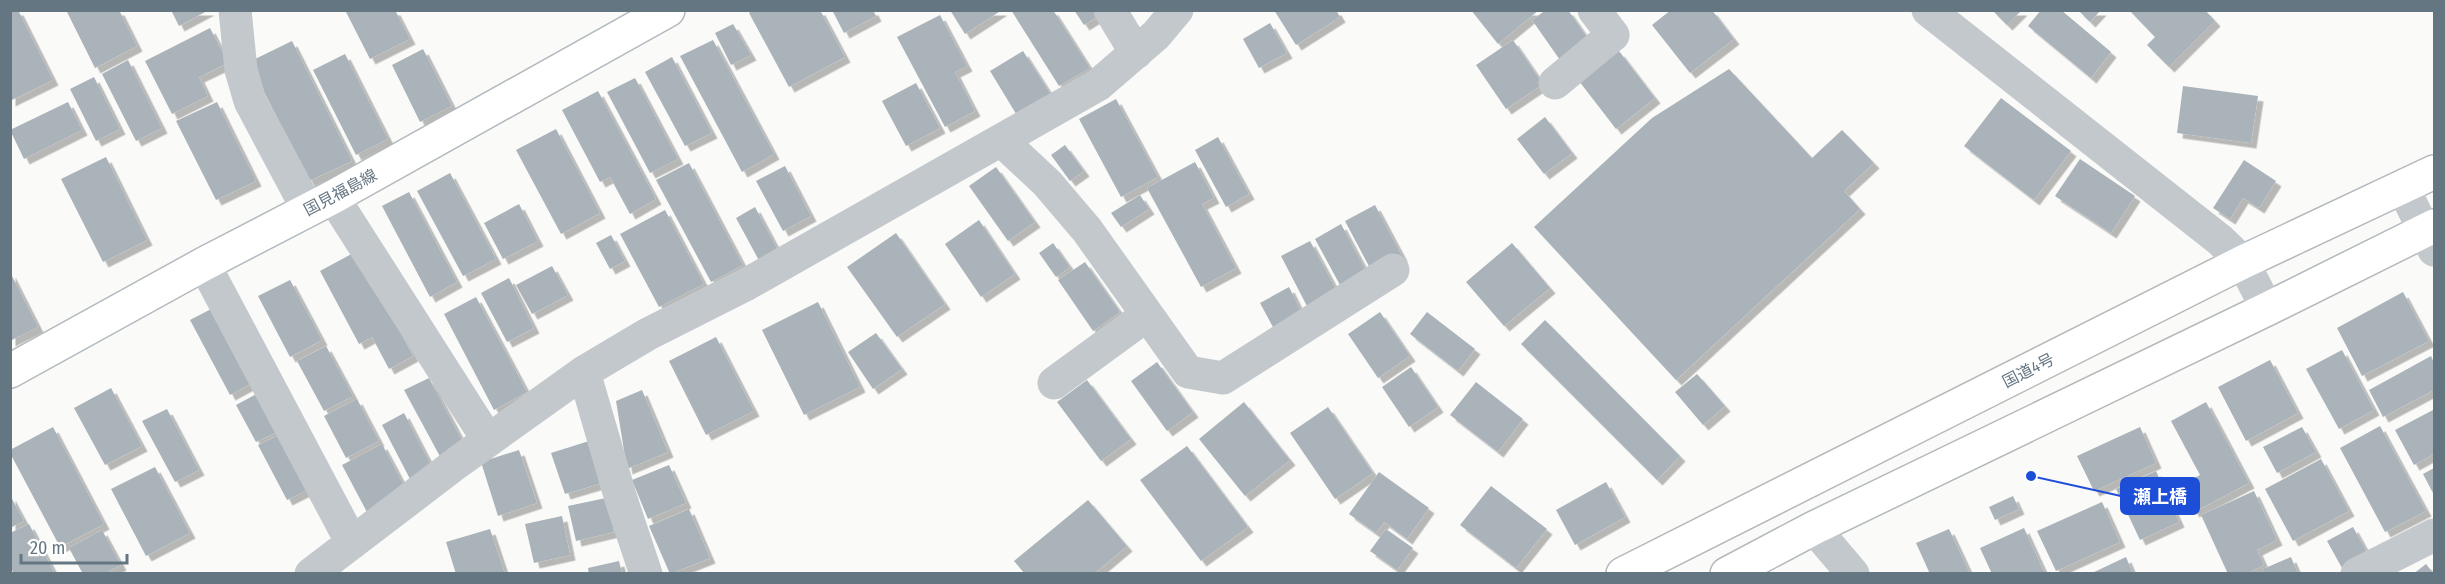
<svg xmlns="http://www.w3.org/2000/svg" width="2445" height="584" viewBox="0 0 2445 584" font-family="'Fira Sans Condensed','Noto Sans JP',sans-serif">
<style>
.building{fill:#aab3b9;filter:url(#shadow)}
.lines{fill:none;stroke-linecap:round;stroke-linejoin:round}
.secondary-casing{stroke:#b3babf;stroke-width:36}
.trunk-casing{stroke:#b4b9bd;stroke-width:36}
.minor{stroke:#c3c8cc;stroke-width:33}
.secondary{stroke:#fff;stroke-width:33}
.trunk{stroke:#fff;stroke-width:33}
.labels{text-anchor:middle;stroke-width:6;stroke-linejoin:round;paint-order:stroke}
.street-label{font-size:16px;fill:#657683;stroke:#fff}
.leader{fill:none;stroke:#1d4ed8;stroke-width:2}
.callout-dot{fill:#1d4ed8;stroke:#fff;stroke-width:2}
.callout{fill:#1d4ed8;stroke:#1d4ed8;stroke-width:2}
.callout-label{font-size:18px;text-anchor:middle;font-weight:bold;fill:#fff}
</style>
<defs>
<filter id="shadow"><feDropShadow dx="5.5" dy="5.5" stdDeviation="0" flood-color="#0004"/></filter>
</defs>
<rect width="100%" height="100%" fill="#fafaf8"/>
<path class="building" d="M10,10H18L53,80L10,101Z
M66,10H119L137,46L95,68Z
M171,10H209L179,26Z
M345,10H395L410,39L370,59Z
M753,10H820L845,57L789,87L749,13Z
M832,10H873L876,16L844,33Z
M950,10H1002L965,34Z
M1011,10H1053L1090,68L1059,86Z
M1074,10H1093L1097,17L1084,25Z
M1274,10H1336L1340,17L1296,45Z
M1471,10H1539L1498,44Z
M1546,10H1568L1589,40L1560,60L1532,20Z
M1671,10H1712L1734,39L1690,73L1652,25Z
M1992,10H2022L2007,25Z
M2041,10H2061L2111,52L2091,78L2028,26Z
M2078,10H2101L2090,22Z
M2129,10H2205L2215,21L2169,67L2147,45L2155,37Z
M940,15L967,66L955,72L975,111L945,127L897,37Z
M1270,23L1287,53L1259,68L1243,39Z
M733,24L751,55L731,65L715,33Z
M210,28L228,63L199,77L208,96L172,114L145,61Z
M713,40L774,154L742,172L680,56Z
M1513,40L1543,84L1506,109L1476,65Z
M292,41L352,161L309,181L249,62Z
M423,49L452,106L420,122L392,65Z
M1023,51L1055,101L1021,122L990,71Z
M1619,51L1655,98L1616,129L1579,81Z
M345,54L388,139L356,155L313,70Z
M672,57L712,133L685,146L645,72Z
M128,60L162,128L136,141L102,74Z
M1729,69L1812,158L1842,130L1874,163L1844,191L1860,209L1676,380L1534,227L1652,118Z
M94,77L120,129L96,141L70,89Z
M635,78L678,159L650,173L607,92Z
M916,83L940,128L906,146L882,101Z
M2183,86L2258,96L2251,143L2177,133Z
M598,91L656,199L630,214L610,177L600,182L562,110Z
M2001,98L2071,151L2034,200L1964,146Z
M1116,99L1158,177L1121,197L1079,119Z
M68,102L82,130L24,159L10,130Z
M217,102L256,181L216,200L176,121Z
M1545,117L1572,153L1544,174L1517,139Z
M556,129L600,213L561,234L516,150Z
M1218,137L1249,194L1226,207L1195,150Z
M1065,145L1084,171L1070,181L1051,155Z
M106,157L147,240L103,262L61,179Z
M2080,159L2135,196L2111,233L2055,196Z
M2244,160L2276,181L2259,208L2243,198L2230,219L2213,208Z
M1195,162L1214,198L1202,204L1236,268L1201,287L1147,188Z
M689,163L743,265L711,282L656,180Z
M785,166L811,216L783,231L756,181Z
M996,167L1035,222L1008,241L969,186Z
M450,173L496,259L463,276L417,191Z
M409,192L457,282L430,297L382,206Z
M1140,195L1149,209L1121,227L1111,213Z
M519,204L538,241L503,259L484,223Z
M1375,205L1402,256L1372,272L1345,221Z
M755,207L781,256L762,266L736,218Z
M665,210L704,284L659,307L620,234Z
M979,220L1015,274L981,297L945,244Z
M1341,224L1366,271L1340,285L1315,239Z
M896,233L945,304L897,337L847,267Z
M611,235L625,261L610,269L596,243Z
M1310,241L1338,293L1308,308L1281,256Z
M1053,243L1070,267L1056,277L1039,253Z
M1512,243L1550,288L1504,326L1466,282Z
M357,251L413,356L389,369L372,337L359,344L320,271Z
M1085,262L1120,312L1093,331L1058,280Z
M552,266L568,295L532,314L516,285Z
M10,272L38,327L10,341Z
M509,278L534,328L507,342L481,293Z
M290,280L322,340L290,357L258,296Z
M1289,287L1302,313L1274,329L1260,303Z
M2403,292L2429,341L2362,376L2337,328Z
M476,297L527,392L494,410L444,314Z
M818,302L860,387L804,415L762,330Z
M215,307L254,382L230,395L190,320Z
M1380,312L1410,356L1378,378L1348,334Z
M1427,312L1475,349L1458,371L1410,334Z
M1545,320L1680,456L1657,480L1521,344Z
M876,333L902,369L873,389L848,352Z
M716,337L754,411L706,435L669,361Z
M326,346L353,396L324,411L297,361Z
M2342,350L2374,410L2339,429L2306,369Z
M2431,356L2434,363V390L2383,417L2369,390Z
M2270,360L2298,413L2246,441L2218,387Z
M1157,362L1193,412L1167,431L1131,381Z
M1411,367L1438,407L1409,427L1382,387Z
M1697,374L1725,406L1703,425L1675,392Z
M429,378L467,450L443,462L404,390Z
M1087,380L1131,439L1101,461L1057,402Z
M1476,382L1523,419L1498,452L1450,415Z
M111,388L142,446L105,465L74,408Z
M642,390L668,452L627,469L616,401Z
M262,391L283,429L256,442L236,405Z
M357,399L379,441L346,458L324,416Z
M1244,402L1290,460L1245,496L1199,439Z
M2206,402L2249,483L2194,512L2180,486L2200,475L2171,421Z
M1328,407L1373,473L1335,499L1290,433Z
M167,409L199,470L175,482L142,421Z
M2433,410L2434,454L2414,465L2395,430Z
M404,413L432,467L410,479L382,425Z
M2380,426L2426,511L2385,532L2340,448Z
M53,427L104,524L60,547L10,453V450Z
M2140,427L2156,463L2094,491L2077,456Z
M2302,427L2316,452L2277,473L2263,447Z
M281,434L309,489L287,500L258,445Z
M589,441L602,483L565,494L551,453Z
M382,444L408,493L368,514L342,465Z
M1187,446L1248,527L1201,561L1140,480Z
M519,450L537,503L498,516L481,462Z
M2321,459L2349,511L2293,541L2265,489Z
M669,465L686,503L648,519L632,480Z
M155,467L190,533L146,556L111,489Z
M2434,468V495L2423,474Z
M2156,471L2179,522L2140,540L2116,489Z
M1379,472L1429,508L1407,539L1384,522L1376,533L1349,514Z
M1606,482L1625,517L1575,545L1556,510Z
M1491,486L1547,529L1516,568L1460,525Z
M2254,491L2277,540L2257,550L2264,565L2246,574H2228L2201,515Z
M10,495L24,521L10,528Z
M2013,496L2019,509L1995,520L1989,507Z
M606,498L614,532L576,541L568,506Z
M1088,500L1127,546L1094,574H1025L1014,561Z
M2102,502L2120,542L2056,571L2037,531Z
M689,509L710,558L670,574L649,526Z
M562,516L570,555L534,563L525,524Z
M29,524L55,574H14L10,566V533Z
M2353,527L2368,554L2342,568L2327,541Z
M2024,528L2045,574H1992L1980,548Z
M490,529L505,574H456L446,542Z
M1386,529L1413,548L1397,570L1370,551Z
M1949,529L1970,574H1930L1916,543Z
M102,530L121,565L104,574H83L69,548Z
M2126,557L2133,574H2090Z
M2291,557L2298,574H2264L2263,569Z
M619,561L622,574H589L588,568Z
M2426,564L2434,574H2413Z"/>
<g class="lines">
<defs>
<path id="secondary" d="M10,371L204,264L333,197L668,10"/>
<path id="trunk" d="M1623,574L2243,262L2434,172
M1727,574L1814,528L2267,309L2434,226"/>
</defs>
<use href="#secondary" class="secondary-casing"/>
<use href="#trunk" class="trunk-casing"/>
<path class="minor" d="M235,10L241,70L250,101L308,210
M1110,10L1136,53
M1928,10L2220,240L2243,262L2267,309
M1555,83L1613,35L1594,10
M1001,140L1047,183L1087,230L1188,372L1223,378L1393,270
M2403,188L2434,250
M333,197L488,440
M204,264L352,543
M584,372L621,499L646,574
M1054,383L1147,315
M1814,528L1853,574
M311,574L458,462L584,372L648,334L747,284L1098,85L1156,35L1177,10
M2357,574L2434,535"/>
<use href="#secondary" class="secondary"/>
<use href="#trunk" class="trunk"/>
</g>
<g class="labels">
<g class="street-label">
<text transform="translate(340 192) rotate(-28)" y="6">国見福島線</text>
<text transform="translate(2028 370) rotate(-27)" y="6">国道4号</text>
</g>
</g>
<path class="leader" d="M2031 476L2121 496"/>
<circle class="callout-dot" cx="2031" cy="476" r="6"/>
<rect class="callout" x="2121" y="478" width="78" height="36" rx="6"/>
<g class="callout-label">
<text x="2160" y="503">瀬上橋</text>
</g>
<rect width="2445" height="584" fill="none" stroke="#657683" stroke-width="24"/>
<path d="M21 554v9h106v-9" fill="none" stroke="#657683" stroke-width="3"/>
<text x="30" y="554" font-size="18" fill="#657683" stroke="#ffffff" stroke-width="4.5" paint-order="stroke">20 m</text>
</svg>
